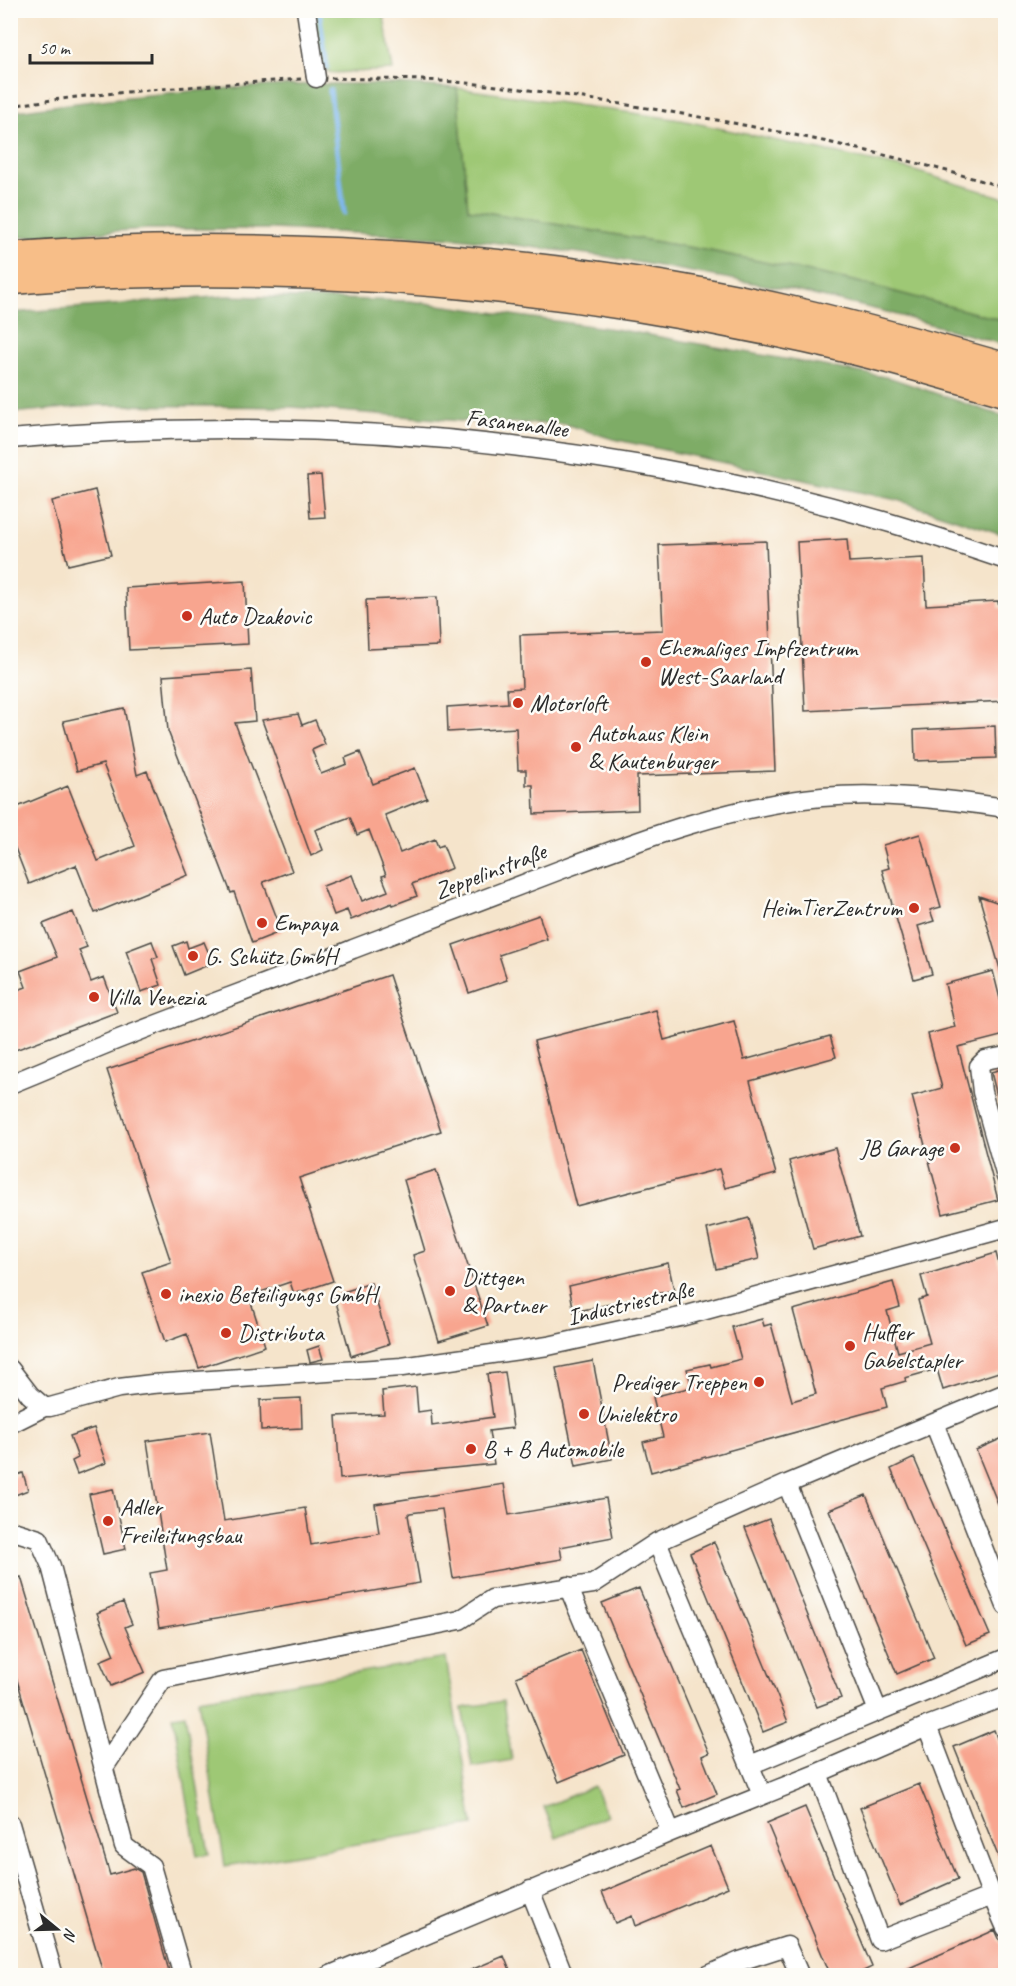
<svg xmlns="http://www.w3.org/2000/svg" width="1016" height="1986" viewBox="0 0 1016 1986" font-family="Caveat,sans-serif">
<style>
.green{fill:#9ec874;stroke:#647a50;stroke-width:1.5}
.forest{fill:#7eac66;stroke:#546c48;stroke-width:1.5}
.lines{fill:none;stroke-linecap:round;stroke-linejoin:round}
.stream{stroke:#7eb7ef;stroke-width:5}
.building{fill:#f8a58f}
.minor-casing{stroke:#494743;stroke-width:21}
.highway-casing{stroke:#494743;stroke-width:30}
.path{stroke:#494743;stroke-width:3;stroke-dasharray:4.5 4.5;stroke-linecap:butt}
.minor{stroke:#fff;stroke-width:18}
.highway{stroke:#f7be88;stroke-width:27}
.poi-dot{fill:#c8321e;stroke:#fdfcf7;stroke-width:2}
.labels{text-anchor:middle;stroke-width:5;stroke-linejoin:round;paint-order:stroke}
.street-label{font-size:24px;fill:#2b2b2b;stroke:#fdfcf7}
.poi-label{font-size:24px;fill:#2b2b2b;stroke:#fdfcf7;text-anchor:start}
</style>
<rect width="100%" height="100%" fill="#fdfcf7"/>
<filter id="ink" filterUnits="userSpaceOnUse"><feTurbulence type="fractalNoise" baseFrequency=".0167" numOctaves="2"/><feDisplacementMap in="SourceGraphic" scale="12" xChannelSelector="R" yChannelSelector="G"/><feConvolveMatrix kernelMatrix="1 2 1 2 8 2 1 2 1" color-interpolation-filters="sRGB"/></filter>
<filter id="wash" filterUnits="userSpaceOnUse"><feTurbulence type="fractalNoise" baseFrequency=".008" numOctaves="4" result="noise"/><feDisplacementMap in="SourceGraphic" scale="24" xChannelSelector="R" yChannelSelector="G"/><feGaussianBlur stdDeviation="1.35" result="paint"/><feColorMatrix in="noise" values="0 0 0 0 0 0 0 0 0 0 0 0 0 0 0 0 0 1.4 0 .05"/><feComposite in="paint" operator="in"/></filter>
<g filter="url(#wash)">
<rect width="100%" height="100%" fill="#f5e4cb"/>
<path class="green" d="M310,11H383L393,70L331,73L318,65Z
M457,88L681,120L908,169L1005,198V321L854,281L710,251L468,209Z
M446,1658L473,1825L225,1866L198,1699Z
M503,1701L512,1760L472,1767L462,1708Z
M185,1714L209,1854L197,1856L173,1716Z
M594,1786L607,1816L556,1837L544,1807Z"/>
<path class="forest" d="M319,84H396L457,88L468,209L710,251L854,281L1005,321V345L883,311L787,289L603,256L458,238L273,229H148L11,238L10,112C113,97 216,87 319,84Z
M227,296L410,301L621,330L891,378L1005,417V535L897,500L613,439L565,424L473,422L292,407L101,405L11,413V313Z"/>
<g class="lines">
<path class="stream" d="M319,10L327,67
M330,90L344,213"/>
</g>
<g id="blocks">
<path class="building" d="M321,475L325,517L310,518L307,476Z
M95,490L111,555L68,565L52,501Z
M847,539L849,562L924,558L926,605L998,601L999,608L1005,607V701L805,711L797,542Z
M766,541L775,771L637,776L638,810L534,814L533,785H526V770H518L516,728L448,732L447,707L508,703L507,689L522,688L520,635L663,630L659,545Z
M245,581L248,644L129,650L126,588Z
M437,597L439,646L368,649L366,600Z
M251,670L255,721L235,723L292,871L263,882L282,931L252,943L234,892L231,893L168,731L163,676Z
M124,708L137,775L147,771L188,875L95,913L76,865L29,884L15,848L10,850V810L68,786L98,861L135,846L103,764L77,771L63,721Z
M298,714L302,725L315,720L325,744L312,750L321,774L347,764L345,758L360,752L373,784L415,768L427,798L385,815L400,853L435,839L438,847L443,845L452,868L412,884L417,896L393,905L392,903L351,920L347,910L334,915L323,886L352,875L362,901L388,891L382,876L386,875L369,830L357,835L350,817L315,830L323,850L311,856L262,720Z
M995,726L996,758L915,761L914,730Z
M920,834L941,907L930,910L934,921L918,926L932,974L914,979L882,870L889,868L883,845Z
M979,896L1005,905V975L1002,976Z
M73,912L87,947L79,950L91,982L104,977L117,1012L10,1052V993L26,987L20,971L57,957L43,924Z
M539,915L547,939L499,955L507,980L469,993L453,945Z
M152,941L158,957L152,959L161,985L141,992L126,951Z
M186,941L188,948L204,942L213,963L184,975L173,946Z
M993,971L1005,1019V1035L958,1047L998,1200L943,1214L912,1096L942,1088L928,1034L955,1027L945,984Z
M389,975L441,1131L299,1178L333,1281L294,1294L290,1282L249,1296L265,1346L199,1368L187,1334L165,1342L142,1272L171,1262L107,1070Z
M656,1010L664,1040L734,1021L744,1060L830,1036L836,1057L750,1081L776,1174L725,1188L719,1169L576,1206L534,1041Z
M1005,1068V1111L1001,1112L991,1072Z
M835,1148L860,1236L813,1249L789,1161Z
M436,1170L488,1326L439,1341L413,1255L425,1251L404,1180Z
M749,1218L759,1259L716,1269L707,1229Z
M996,1253L1005,1288V1370L943,1390L937,1369L905,1378L906,1381L882,1388L887,1407L651,1472L643,1442L663,1437L653,1397L692,1387L687,1369L710,1364L711,1367L741,1359L732,1327L762,1319L764,1326L771,1324L792,1401L816,1394L793,1310L893,1282L900,1307L887,1311L898,1352L930,1343L918,1300L927,1297L921,1276Z
M668,1263L674,1290L574,1312L569,1286Z
M371,1283L389,1344L351,1356L334,1295Z
M319,1346L323,1359L310,1362L307,1350Z
M593,1361L612,1459L576,1466L556,1368Z
M505,1372L513,1428L489,1431L494,1464L340,1479L336,1416L384,1414L382,1391L416,1387L418,1412L431,1410L432,1426L493,1417L487,1374Z
M301,1398L302,1428L261,1430L260,1400Z
M94,1428L106,1463L77,1474L72,1461L78,1458L70,1436Z
M210,1432L224,1521L305,1508L311,1545L379,1533L375,1504L504,1484L509,1515L606,1498L613,1537L560,1547L562,1559L453,1578L442,1509L410,1513L408,1515L420,1583L159,1628L150,1573L167,1570L147,1441Z
M1005,1437V1521L976,1450Z
M914,1458L990,1635L966,1645L891,1469Z
M23,1473L28,1490L10,1497V1477Z
M113,1489L126,1549L103,1554L89,1494Z
M866,1495L934,1658L897,1674L829,1510Z
M769,1519L841,1698L817,1707L745,1528Z
M714,1542L788,1722L763,1732L690,1553Z
M21,1577L110,1875L134,1868L141,1872L169,1971L155,1976H104L10,1656V1580Z
M639,1588L709,1753L702,1756L717,1794L684,1808L677,1790L680,1789L602,1603Z
M123,1602L132,1624L125,1627L145,1672L111,1686L100,1661L114,1655L97,1613Z
M581,1650L624,1755L559,1782L516,1677Z
M994,1730L1005,1759V1873L954,1747Z
M919,1784L958,1879L900,1905L860,1808Z
M805,1807L872,1967L853,1976H831L767,1823Z
M711,1846L728,1887L635,1926L632,1916L615,1923L602,1892Z
M995,1930L1005,1951V1972L998,1976H891Z
M504,1956L512,1976H459V1975Z"/>
</g>
</g>
<g filter="url(#ink)">
<use href="#blocks" fill-opacity="0" stroke="#494743" stroke-width="1.5"/>
<g class="lines">
<defs>
<path id="minor" d="M306,10L316,78
M10,439C346,408 688,449 1006,560
M1006,1056L985,1060L979,1066L982,1092L1006,1177
M10,1084C53,1067 94,1048 137,1032C209,1004 282,978 353,949C422,922 491,896 560,870C645,838 730,806 822,797C883,792 945,799 1006,808
M10,1369L30,1395L44,1407
M934,1423L1006,1606
M10,1424L44,1407H50L119,1388L152,1384L402,1367L548,1346L680,1317L1006,1228
M787,1484L878,1711
M10,1530L39,1539L51,1566L124,1846L151,1866L183,1976
M657,1542L762,1795
M568,1586L671,1832
M750,1765L1006,1658
M103,1769L163,1679L460,1620L492,1599L593,1584L657,1542L787,1484L1006,1393
M818,1773L880,1940L992,1896L927,1726
M10,1824L54,1976
M530,1890L564,1976
M992,1896L1006,1928
M328,1976L671,1832L818,1773L927,1726L1006,1696
M706,1976L740,1961L787,1946L800,1976"/>
<path id="highway" d="M10,256C154,244 297,247 440,258C559,268 679,284 795,311C866,327 936,347 1006,367
M10,281C68,275 125,274 182,273C385,271 587,293 785,335C860,350 933,372 1006,393"/>
</defs>
<use href="#minor" class="minor-casing"/>
<use href="#highway" class="highway-casing"/>
<path class="path" d="M331,78C362,79 392,79 422,80C493,83 564,95 634,106C759,126 884,151 1006,188
M10,106C107,91 204,86 301,79"/>
<use href="#minor" class="minor"/>
<use href="#highway" class="highway"/>
</g>
</g>
<g class="poi-dot">
<circle cx="187" cy="616" r="6"/>
<circle cx="646" cy="662" r="6"/>
<circle cx="518" cy="703" r="6"/>
<circle cx="576" cy="747" r="6"/>
<circle cx="914" cy="908" r="6"/>
<circle cx="262" cy="923" r="6"/>
<circle cx="193" cy="956" r="6"/>
<circle cx="94" cy="997" r="6"/>
<circle cx="955" cy="1148" r="6"/>
<circle cx="450" cy="1291" r="6"/>
<circle cx="166" cy="1294" r="6"/>
<circle cx="226" cy="1333" r="6"/>
<circle cx="850" cy="1346" r="6"/>
<circle cx="759" cy="1382" r="6"/>
<circle cx="584" cy="1414" r="6"/>
<circle cx="471" cy="1449" r="6"/>
<circle cx="108" cy="1521" r="6"/>
</g>
<g class="labels">
<g class="street-label">
<text transform="translate(517 423) rotate(7)" y="8">Fasanenallee</text>
<text transform="translate(490 871) rotate(-21)" y="8">Zeppelinstraße</text>
<text transform="translate(630 1303) rotate(-13)" y="8">Industriestraße</text>
</g>
<g class="poi-label">
<text x="199" y="624">Auto Dzakovic</text>
<text x="658" y="656">Ehemaliges Impfzentrum<tspan x="658" dy="28">West-Saarland</tspan></text>
<text x="530" y="711">Motorloft</text>
<text x="588" y="741">Autohaus Klein<tspan x="588" dy="28">&amp; Kautenburger</tspan></text>
<text x="902" y="916" text-anchor="end">HeimTierZentrum</text>
<text x="274" y="931">Empaya</text>
<text x="205" y="964">G. Schütz GmbH</text>
<text x="106" y="1005">Villa Venezia</text>
<text x="943" y="1156" text-anchor="end">JB Garage</text>
<text x="462" y="1285">Dittgen<tspan x="462" dy="28">&amp; Partner</tspan></text>
<text x="178" y="1302">inexio Beteiligungs GmbH</text>
<text x="862" y="1340">Huffer<tspan x="862" dy="28">Gabelstapler</tspan></text>
<text x="238" y="1341">Distributa</text>
<text x="747" y="1390" text-anchor="end">Prediger Treppen</text>
<text x="596" y="1422">Unielektro</text>
<text x="483" y="1457">B + B Automobile</text>
<text x="120" y="1515">Adler<tspan x="120" dy="28">Freileitungsbau</tspan></text>
</g>
</g>
<rect width="1016" height="1986" fill="none" stroke="#fdfcf7" stroke-width="36"/>
<g transform="translate(57 1929) rotate(109)" stroke="#fdfcf7" stroke-width="4.5" paint-order="stroke">
<path d="M0-4.5L10 22L0 15L-10 22Z" fill="#2b2b2b"/>
<text y="-9" font-size="16" font-weight="bold" text-anchor="middle" fill="#2b2b2b">N</text>
</g>
<path d="M30 54v9h122v-9" fill="none" stroke="#2b2b2b" stroke-width="3"/>
<text x="39" y="54" font-size="18" fill="#2b2b2b" stroke="#fdfcf7" stroke-width="4.5" paint-order="stroke">50 m</text>
</svg>
